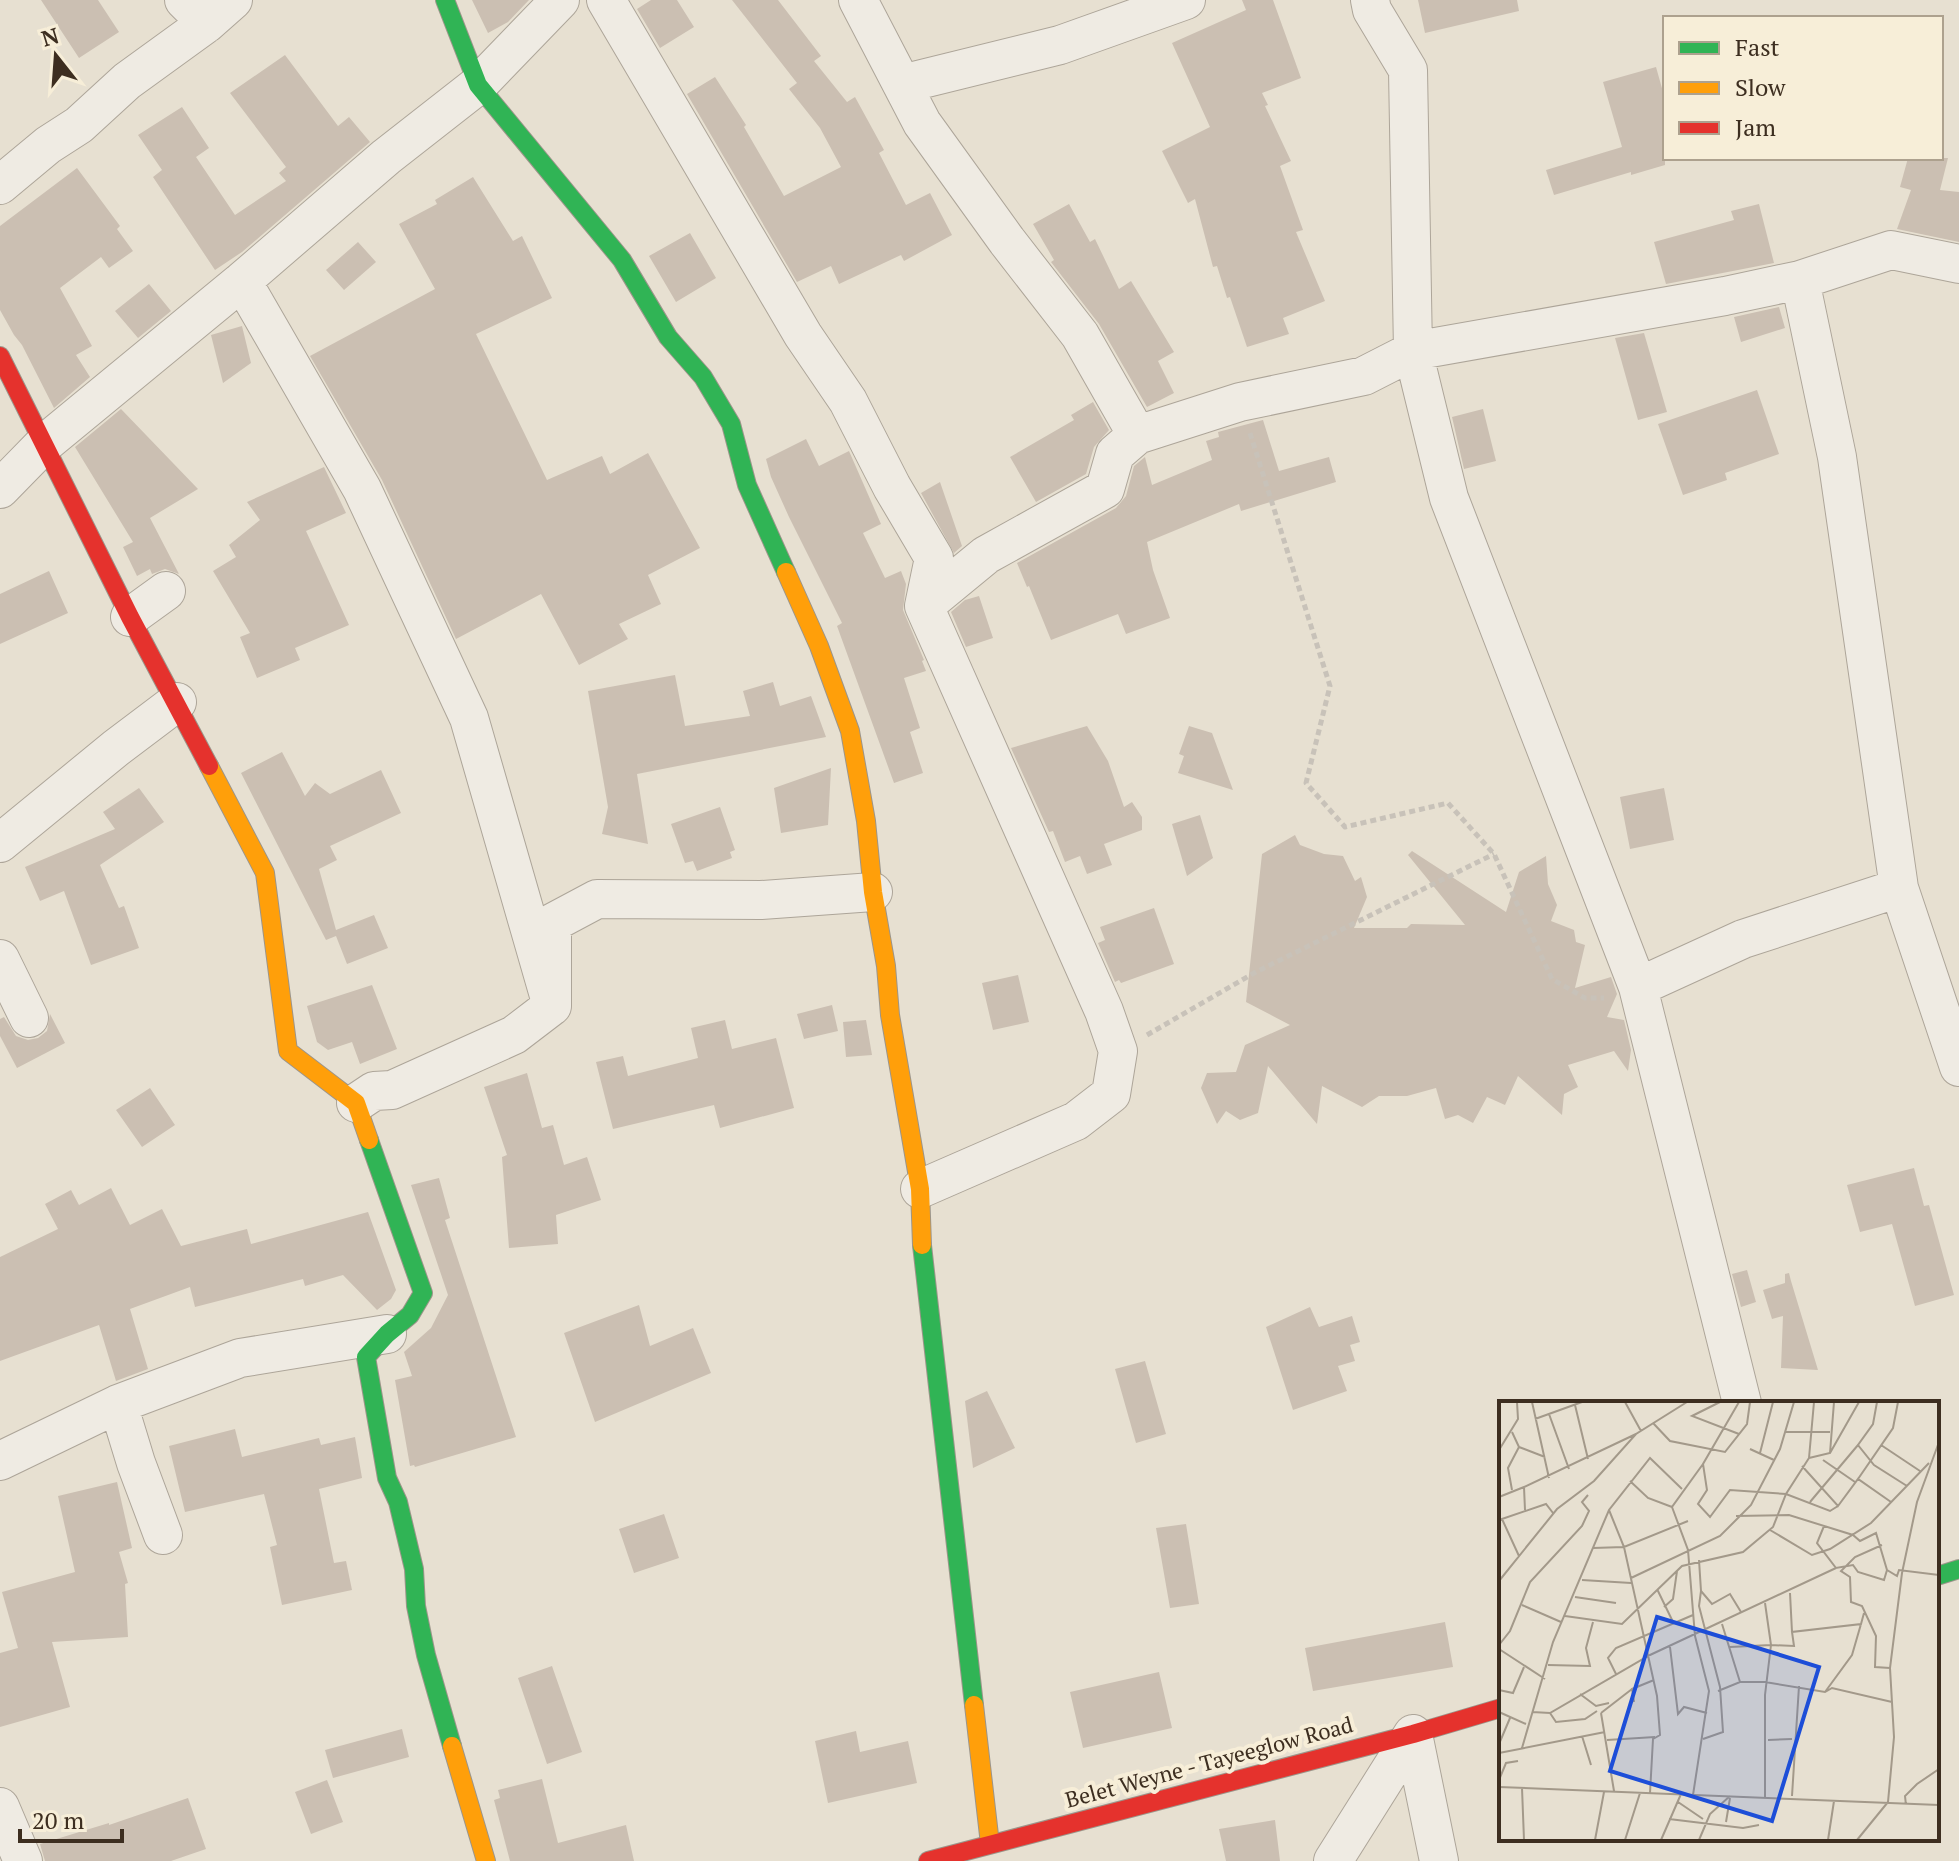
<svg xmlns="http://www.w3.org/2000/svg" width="1959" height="1861" viewBox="0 0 1959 1861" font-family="'PT Serif',serif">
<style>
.building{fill:#cbbfb2}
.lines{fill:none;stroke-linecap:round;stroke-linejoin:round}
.street-casing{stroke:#ada599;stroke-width:40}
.fast-casing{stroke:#9c958a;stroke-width:20}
.slow-casing{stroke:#9c958a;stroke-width:20}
.jam-casing{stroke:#9c958a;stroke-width:20}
.path{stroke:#c8c2b9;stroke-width:5;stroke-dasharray:6 4;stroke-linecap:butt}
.street{stroke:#efebe3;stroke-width:38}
.fast{stroke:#30b455;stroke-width:18}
.slow{stroke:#ff9f0a;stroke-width:18}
.jam{stroke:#e5322d;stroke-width:18}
.labels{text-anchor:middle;stroke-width:8;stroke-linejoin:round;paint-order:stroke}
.street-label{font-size:22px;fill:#3d2e20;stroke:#f7eed8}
.inset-road{fill:none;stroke:#a3998a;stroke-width:2}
.view{fill:#1d4ed8;fill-opacity:0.15;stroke:#1d4ed8;stroke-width:4}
.inset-edge{fill:none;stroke:#3d2e20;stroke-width:4}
</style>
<rect width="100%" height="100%" fill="#e7e0d1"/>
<path class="building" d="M41,0H98L119,32L79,58Z
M472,0H529L508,22L488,33Z
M651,0H677L694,27L660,48L637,9Z
M732,0H778L821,56L814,61L847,102L855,97L884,150L879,153L906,205L930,193L952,235L904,261L901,255L839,284L831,266L797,282L687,94L715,77L746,125L744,127L784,196L841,167L820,128L789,89L797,83Z
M1242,0H1273L1301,78L1262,93L1268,105L1265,106L1291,161L1280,166L1303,230L1296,232L1325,301L1283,318L1289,334L1247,347L1230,297L1227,298L1217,266L1213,267L1195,199L1188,203L1162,151L1210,127L1172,43L1246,10Z
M1418,0H1517L1519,11L1425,33Z
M285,55L338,126L349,117L370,142L242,252L215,270L153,177L162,170L138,135L182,107L209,148L196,157L235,215L286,181L279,173L286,167L230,93Z
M1656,67L1665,99V165L1631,175V172L1554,195L1546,170L1622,147L1603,82Z
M1908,158H1948L1940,190L1959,192V242L1897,229L1911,190L1900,187Z
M77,168L120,226L117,229L133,251L109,268L101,257L60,288L92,346L76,355L90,377L54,408L22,345L14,335L0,310V226Z
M473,177L513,241L522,236L552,298L476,334L547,480L602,456L610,474L648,453L700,548L648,575L661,604L619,624L628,639L579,665L541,594L456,639L382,480L310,356L435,289L399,224L437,204L435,200Z
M1069,204L1090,242L1095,239L1119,289L1131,281L1174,352L1158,361L1174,393L1147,407L1099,324L1051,262L1054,260L1033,224Z
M1759,204L1774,263L1666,284L1654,242L1734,220L1731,211Z
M690,233L716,278L676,302L649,256Z
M358,242L376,262L344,290L326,270Z
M149,284L171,311L138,338L115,311Z
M1779,307L1785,328L1741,342L1734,317Z
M242,326L251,363L223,383L211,335Z
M1644,333L1667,412L1638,420L1615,338Z
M1757,390L1779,454L1725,473L1727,480L1683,495L1658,424Z
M1093,402L1109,430L1094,447L1086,474L1036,502L1010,457L1074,420L1071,415Z
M121,409L198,489L150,518L179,574L165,569L152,574L150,569L137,576L123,547L133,542L75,447Z
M1483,409L1496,461L1464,469L1452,417Z
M1263,420L1279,471L1329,457L1336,482L1241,511L1239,504L1147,542L1153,570L1170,618L1126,634L1118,614L1051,640L1029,586L1027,587L1017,563L1116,508L1126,496L1134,466L1145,457L1152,485L1212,460L1206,441L1219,437L1218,432Z
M806,439L819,466L849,451L881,524L863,533L885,578L901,571L906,584L903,610L924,660L922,661L926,671L904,678L920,728L910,732L923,773L894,783L837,626L842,623L789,517L771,477L766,459Z
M324,467L346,513L306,531L349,625L295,648L300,660L257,678L240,637L250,633L213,571L236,557L229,545L260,520L247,502Z
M940,482L962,546L954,553L921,493Z
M49,571L68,613L0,644V594Z
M979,596L993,638L966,647L951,612L965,600Z
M675,675L685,726L750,716L743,691L773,682L780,706L811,696L826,737L637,774L648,844L602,834L608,807L588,691Z
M1087,726L1108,761L1124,807L1132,802L1142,817V830L1104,844L1112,865L1087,874L1080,856L1065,862L1053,831L1049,832L1011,748Z
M1189,726L1212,733L1233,790L1178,773L1184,756L1179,754Z
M282,752L305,796L315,783L330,794L381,770L401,813L330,846L337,860L319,869L336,930L374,915L388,948L347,964L336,936L326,940L241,773Z
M831,768L828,825L781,833L774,788Z
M139,788L164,822L100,865L119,908L124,906L139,948L91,965L64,891L40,901L25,867L115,829L103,812Z
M1664,788L1674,840L1630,849L1620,797Z
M720,807L735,850L730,852L732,858L697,871L693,861L685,863L671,824Z
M1200,815L1213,858L1187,876L1172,824Z
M1295,835L1300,845L1324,854L1343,856L1355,881L1361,877L1367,897L1354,928H1407L1411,924L1465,925L1408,855L1412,851L1506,912L1519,872L1546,856L1548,884L1557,905L1551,921L1574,930L1576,942L1585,945L1575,988L1611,977L1617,994L1607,1017L1624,1020L1631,1050L1628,1071L1614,1051L1568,1065L1578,1087L1564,1094L1562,1115L1518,1076L1505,1105L1487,1097L1473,1123L1458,1115L1445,1119L1436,1088L1407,1096H1379L1362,1107L1322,1086L1317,1124L1268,1066L1258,1113L1240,1120L1226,1111L1217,1124L1201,1088L1207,1073L1236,1072L1245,1045L1290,1025L1246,1002L1262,854Z
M1154,908L1174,964L1121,983L1119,980L1115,982L1098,943L1105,940L1100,927Z
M1018,975L1029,1022L993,1030L982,983Z
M372,985L397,1049L360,1064L352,1042L328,1050L317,1042L307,1006Z
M832,1005L838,1031L804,1039L797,1014Z
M50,1014L65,1043L17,1068L0,1036V1019L4,1017L16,1036L28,1040L38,1038L47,1031Z
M725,1020L732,1049L776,1038L794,1108L720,1128L714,1105L613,1129L596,1062L623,1056L628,1076L698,1058L691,1028Z
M866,1020L872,1055L846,1057L843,1022Z
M527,1073L542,1128L553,1125L564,1165L587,1157L601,1200L556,1215L558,1244L509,1248L502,1157L507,1155L484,1087Z
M150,1088L175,1125L142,1147L116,1110Z
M1914,1168L1924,1206L1929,1205L1954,1295L1915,1306L1892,1224L1860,1232L1847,1185Z
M439,1178L450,1218L445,1220L516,1437L415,1467L414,1465L410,1466L395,1380L412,1376L404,1352L431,1328L448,1295L411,1185Z
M111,1188L130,1225L162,1209L181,1246L247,1229L251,1244L368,1212L396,1290L391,1299L377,1310L343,1275L305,1286L303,1279L195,1307L190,1287L130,1309L148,1369L116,1381L99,1325L0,1361V1257L58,1229L45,1204L71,1190L79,1205Z
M1747,1270L1756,1302L1741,1307L1732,1274Z
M1789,1273L1791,1281L1818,1370L1781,1368L1783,1316L1772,1319L1763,1290L1785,1283V1274Z
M639,1305L650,1346L693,1328L711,1373L595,1422L564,1333Z
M1310,1307L1319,1327L1352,1316L1360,1342L1350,1345L1355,1361L1338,1366L1347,1391L1293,1410L1266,1327Z
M1145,1361L1166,1434L1136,1443L1115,1369Z
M987,1391L1015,1448L973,1468L965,1401Z
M235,1429L242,1457L319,1438L321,1445L355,1437L362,1478L319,1489L334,1563L346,1561L352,1590L282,1605L270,1547L277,1545L264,1494L185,1512L169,1446Z
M117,1482L132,1548L119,1552L128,1583L125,1584L128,1637L52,1642L70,1707L0,1727V1653L18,1648L2,1592L75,1572L58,1496Z
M664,1514L679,1558L634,1573L619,1529Z
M1186,1524L1199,1604L1170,1608L1156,1528Z
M1445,1622L1453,1667L1313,1691L1305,1648Z
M552,1666L582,1752L547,1764L518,1678Z
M1159,1672L1172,1728L1083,1748L1070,1692Z
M402,1729L409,1757L333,1778L325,1750Z
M856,1731L860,1752L908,1741L917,1783L828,1803L815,1741Z
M542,1779L558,1843L626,1825L634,1861H510L494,1800L500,1798L498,1790Z
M327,1780L343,1822L311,1834L295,1792Z
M188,1798L206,1849L171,1861H45L40,1844L109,1823V1825Z
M1275,1820L1280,1861H1226L1219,1829Z"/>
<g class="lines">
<defs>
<path id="street" d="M184,0L207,23
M606,0L803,335L848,401L892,487L934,558L924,606L1104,1011L1118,1051L1111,1094L1076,1121L920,1189
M858,0L922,123L1007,241L1080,335L1137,435
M1370,0L1372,10L1408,70L1413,351L1449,498L1638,987L1742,1403
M902,84L1060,45L1186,0
M0,185L48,145L79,125L127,81L207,23L233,0
M1800,280L1837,457L1899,888L1959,1067
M242,281L362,489L469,718L552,1006V923L597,899L761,900L873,892
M0,489L44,444L242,281L386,157L478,85L560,0
M924,606L986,555L1105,489L1115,454L1137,435L1240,402L1364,376L1413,351L1725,296L1800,280L1891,250L1959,264
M130,617L166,591
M0,843L116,748L177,702
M0,959L29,1018
M1638,987L1743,939L1899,888
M356,1103L374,1091L392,1090L514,1035L552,1006
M118,1404L136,1463L163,1535
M0,1461L118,1404L240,1358L387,1334
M1413,1734L1439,1861
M0,1807L23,1861
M1333,1861L1413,1734"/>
<path id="fast" d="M445,0L478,85L622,260L668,337L703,377L731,424L747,485L786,572
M369,1140L423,1293L410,1315L387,1334L366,1357L387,1478L398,1502L414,1569L416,1606L426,1655L452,1746
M922,1245L974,1705
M1937,1576L1959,1569"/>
<path id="slow" d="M786,572L819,646L850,731L866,821L873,892L886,966L890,1015L920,1189L922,1245
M209,766L265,873L288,1051L356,1103L369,1140
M974,1705L990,1844
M452,1746L486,1861"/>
<path id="jam" d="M0,356L130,617L209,766
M928,1861L1413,1734L1501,1708"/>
</defs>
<use href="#street" class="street-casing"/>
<use href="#fast" class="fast-casing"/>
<use href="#slow" class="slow-casing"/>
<use href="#jam" class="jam-casing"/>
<path class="path" d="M1250,433L1330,686L1306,783L1345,827L1448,803L1494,854L1552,979L1585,998H1604
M1147,1035L1254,973L1494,854"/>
<use href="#street" class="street"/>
<use href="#fast" class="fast"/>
<use href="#slow" class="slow"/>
<use href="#jam" class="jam"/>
</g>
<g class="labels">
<g class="street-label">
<text transform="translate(1209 1762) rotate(-15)" y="8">Belet Weyne - Tayeeglow Road</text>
</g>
</g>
<g transform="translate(1499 1401)">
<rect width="440" height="440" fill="#e7e0d1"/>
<path class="inset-road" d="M33,1L50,77M126,1L142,30M221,1L193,15L240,33M240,1L204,63L208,89L199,103L211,116L231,89L287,93L331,110L339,105M378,1L374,23L359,44L375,64L408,85M76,4L89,58M50,13L70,68M36,18L83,1M154,22L171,40L226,51L248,23L251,1M13,31L20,46L9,67L13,89M287,31H331M382,44L421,70M20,46L46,56M251,48L275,59M0,49L19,18L18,1M261,52L274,1M331,52L360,1M310,57L331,52L335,1M324,59L356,81M303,65L339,105L359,78L392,101M359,78L394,27L399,1M131,80L149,97L173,106M0,96L25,86M311,101L359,44M26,109L25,86L137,33M110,109L125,146L158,295L161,334L154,338L151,392M237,115L290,114L354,134L361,140L377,132L388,169L385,179L359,171L354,164L337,167L318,142L325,125M3,118L20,155M0,119L47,103L54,112M271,129L313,154L331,148L372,122L430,62M383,144L356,156L342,170L351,176L352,201L363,205L377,235L376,266L391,267M94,147L125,146L189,120M200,159L202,190L213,203L231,193L242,211M388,169L398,175L400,169L440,174M132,177L221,135L252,104L281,48L295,1M83,179L132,182M0,180L58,108L95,80L137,33L188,1M158,188L175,223M202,190L200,205L221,286L224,331L204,338M291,192L293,231M76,196L117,202M23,204L62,221M165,206L174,198L178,170M66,215L123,223L183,165L244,151L274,126L287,93L310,57L315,1M223,223L241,281M0,244L11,230L31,181L83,125L90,110L83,101L89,94M171,246L179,313L185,306L208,312M231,246L272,244L266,202M0,248L46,278M49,264L91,265L87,247L94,221M117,273L109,257L117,247L194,214M0,289L14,292L25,266M219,290L241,281H266L326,291L333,287L393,301M326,291L353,254L362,223M81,293L97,305L110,302M135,301L133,288L155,279M0,311L27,323M33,311L51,312L151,254L337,167M51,312L57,321L86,318L98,310M102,312L115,390M102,312L133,288M83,335L92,364M108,339L156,336M269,339L293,338M0,343L11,317M23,347L54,241L110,109L151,57L183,88M0,352L106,331M0,379L7,362L19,360M0,386L440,404M23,387L25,439M194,394L210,290L196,235L189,149L173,106L204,63M293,395L300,285M266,396V294L272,244L295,245L293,231L362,223L365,212M179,401L204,418M407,404L406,395L418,383L440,368M170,418L244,427L260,424M227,421L231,397M96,439L105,391M126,439L141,392M162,439L182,393M200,439L211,413L231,395M329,439L335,400M358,439L389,401L395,336L391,267L403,172L418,101L440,41"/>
<path class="view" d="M158,216L320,266L273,420L111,370Z"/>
<rect width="440" height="440" class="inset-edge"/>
</g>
<rect x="1663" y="16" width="280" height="144" fill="#f7eed8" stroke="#ada18e" stroke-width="2"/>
<rect x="1679" y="42" width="40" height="12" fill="#30b455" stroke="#ada18e" stroke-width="2"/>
<text x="1735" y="56" font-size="24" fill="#3d2e20">Fast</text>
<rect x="1679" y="82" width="40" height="12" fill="#ff9f0a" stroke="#ada18e" stroke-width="2"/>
<text x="1735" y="96" font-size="24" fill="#3d2e20">Slow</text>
<rect x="1679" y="122" width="40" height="12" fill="#e5322d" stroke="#ada18e" stroke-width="2"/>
<text x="1735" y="136" font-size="24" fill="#3d2e20">Jam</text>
<g transform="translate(56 56) rotate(343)" stroke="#f7eed8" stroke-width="6" paint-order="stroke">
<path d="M0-6L14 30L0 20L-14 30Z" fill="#3d2e20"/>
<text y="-12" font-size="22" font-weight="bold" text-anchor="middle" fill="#3d2e20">N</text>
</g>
<path d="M20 1829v12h102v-12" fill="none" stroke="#3d2e20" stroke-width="4"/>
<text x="32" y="1829" font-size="24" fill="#3d2e20" stroke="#f7eed8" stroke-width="6" paint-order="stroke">20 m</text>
</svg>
